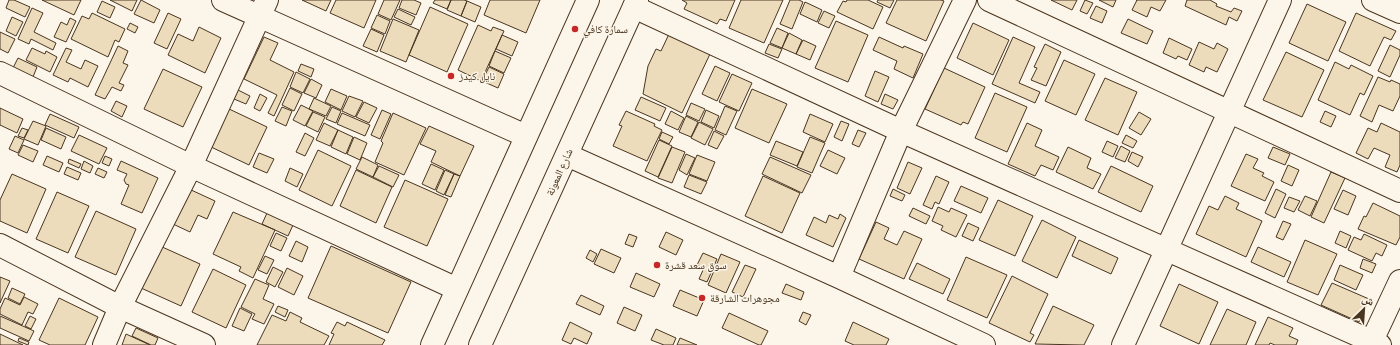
<svg xmlns="http://www.w3.org/2000/svg" width="1400" height="345" viewBox="0 0 1400 345" font-family="Bitter,'Noto Naskh Arabic',serif">
<style>
.building{fill:#ecdcbc;stroke:#4a3520}
.lines{fill:none;stroke-linecap:round;stroke-linejoin:round}
.minor-casing{stroke:#4a3520;stroke-width:24}
.highway-casing{stroke:#4a3520;stroke-width:24}
.minor{stroke:#fbf6e9;stroke-width:22}
.highway{stroke:#fbf6e9;stroke-width:22}
.poi-dot{fill:#c62828;stroke:#fbf6e9;stroke-width:1.5}
.labels{text-anchor:middle;stroke-width:3;stroke-linejoin:round;paint-order:stroke}
.poi-label{font-size:11px;fill:#4a3520;stroke:#fbf6e9;text-anchor:start}
.street-label{font-size:11px;fill:#4a3520;stroke:#fbf6e9}
</style>
<rect width="100%" height="100%" fill="#fbf6e9"/>
<path class="building" d="M9,0H14L30,7L25,17L6,8Z
M42,0H81L74,15Z
M110,0H137L132,11Z
M141,0L160,10L154,23L134,14Z
M302,0H331L326,11Z
M336,0H376L364,28L330,13Z
M384,0H400L391,20L378,14Z
M402,0H414L421,3L416,15L399,8Z
M435,0H451L447,9L433,3Z
M451,0H464L467,1L461,16L447,10Z
M490,0H540L526,33L484,15Z
M682,0H735L726,21L720,19L717,24L684,9L687,3Z
M741,0H783L764,43L729,28Z
M790,0H799L803,2L792,29L780,24Z
M847,0H868L883,7L873,29L837,12L843,1L846,2Z
M878,0H894L890,8L877,2Z
M897,0H941L944,1L926,41L886,23Z
M1051,0H1077L1072,10Z
M1085,0L1093,3L1087,14L1080,11Z
M1099,0H1116L1113,7Z
M1137,0H1136H1166L1160,11L1151,7L1147,17L1132,10Z
M1187,0H1210L1217,4L1216,6L1231,12L1234,8L1242,11L1237,21L1229,17L1226,25L1185,6Z
M102,1L115,7L110,18L97,12Z
M467,1L481,7L475,22L461,16Z
M805,2L822,10L817,22L800,14Z
M1307,4L1346,22L1328,61L1289,43Z
M1096,6L1107,11L1102,23L1090,18Z
M430,7L468,24L447,72L409,55Z
M32,8L43,13L34,32L56,43L53,50L31,39L29,44L18,39Z
M398,9L415,17L411,25L394,17Z
M824,11L835,16L829,28L818,23Z
M92,13L125,29L119,42L115,40L108,57L71,39L82,16L89,19Z
M168,13L181,19L167,49L154,43Z
M1356,13L1396,31L1391,40L1384,37L1370,66L1339,51Z
M377,15L390,21L385,34L371,28Z
M12,17L23,22L16,36L6,31Z
M70,18L76,21L66,42L54,37L61,22L67,25Z
M393,19L419,30L406,62L380,51Z
M1128,19L1153,31L1147,44L1121,33Z
M836,21L868,35L848,82L815,68Z
M130,23L138,27L135,33L127,29Z
M973,23L1009,40L993,75L957,58Z
M478,25L491,31L493,27L504,31L481,81L458,70Z
M199,27L221,38L205,73L168,55L178,34L193,41Z
M777,28L788,33L782,48L770,43Z
M371,29L384,35L377,52L363,46Z
M0,32L15,39L8,53L0,49Z
M789,33L802,40L796,54L782,48Z
M669,34L710,54L682,113L643,94L648,66L656,49L661,51Z
M502,35L518,42L512,56L496,49Z
M264,37L278,43L270,60L294,72L274,116L268,113L277,95L244,79Z
M879,37L903,48L904,46L923,54L913,78L894,69L897,61L873,50Z
M1013,37L1035,47L1019,83L1040,92L1035,103L992,84Z
M1169,38L1192,49L1187,60L1178,56L1176,59L1163,53Z
M803,40L816,46L810,60L796,54Z
M1199,42L1214,49L1217,43L1228,49L1217,72L1206,67L1204,72L1189,65Z
M769,44L782,49L778,58L765,53Z
M1045,44L1061,52L1046,86L1031,80L1037,68L1034,67Z
M1390,45L1400,50V55L1390,77L1378,71Z
M118,46L128,51L123,63L128,65L119,83L124,85L121,91L112,87L105,99L95,95Z
M32,48L45,54L46,51L57,57L50,72L26,60Z
M66,48L72,50L66,62L81,69L85,60L98,66L88,87L70,78L68,82L53,75Z
M495,51L511,58L504,73L489,66Z
M1286,52L1324,70L1302,117L1263,100Z
M18,58L37,67L33,77L13,68Z
M1064,60L1095,74L1076,115L1045,101Z
M1335,62L1349,69L1351,65L1373,76L1364,95L1360,93L1350,115L1318,100Z
M301,64L314,69L311,77L298,71Z
M715,66L730,73L717,101L702,94Z
M489,67L504,74L498,88L482,81Z
M944,68L985,87L968,124L963,122L961,125L925,109Z
M163,69L202,87L183,127L144,109Z
M875,71L889,77L878,102L865,96Z
M296,72L310,79L303,93L290,87Z
M732,74L752,83L739,111L719,102Z
M1378,77L1390,82L1391,80L1400,84V96L1393,111L1379,105L1372,122L1360,116Z
M1105,78L1137,92L1118,135L1085,120Z
M311,79L322,85L316,98L304,93Z
M290,88L302,94L294,111L282,105Z
M331,89L347,96L341,110L325,102Z
M752,89L787,104L769,143L735,128Z
M238,90L250,96L246,104L234,99Z
M995,93L1027,107L1007,152L975,138Z
M260,94L267,98L260,111L254,108Z
M885,94L898,100L893,109L881,104Z
M349,96L363,101L355,117L342,111Z
M641,97L666,108L660,121L635,110Z
M314,98L331,106L326,116L309,109Z
M116,101L127,106L122,117L111,111Z
M364,102L377,108L369,123L356,117Z
M691,103L705,109L699,121L686,115Z
M301,105L313,111L305,126L293,120Z
M725,106L737,111L726,135L715,130Z
M282,107L292,111L286,126L275,121Z
M332,107L341,111L336,123L326,119Z
M0,108L23,119L17,133L0,125Z
M227,108L267,127L249,165L209,146Z
M382,110L391,114L380,139L371,135Z
M706,110L719,116L714,128L701,122Z
M626,111L655,124L654,126L662,130L647,161L613,146L622,126L619,125Z
M671,111L684,118L678,130L665,124Z
M1325,111L1336,116L1331,127L1320,122Z
M313,112L325,117L318,132L306,126Z
M1139,112L1151,119L1141,135L1129,128Z
M342,113L370,125L365,136L337,124Z
M393,113L426,128L404,175L375,162L383,143L381,141Z
M50,114L79,127L74,138L45,125Z
M810,114L833,124L825,142L803,132Z
M686,116L698,122L691,137L679,132Z
M33,121L46,126L38,145L24,139Z
M841,121L849,124L842,141L834,137Z
M699,122L713,129L705,145L691,138Z
M324,123L338,130L330,146L316,140Z
M1027,123L1042,130L1035,146L1059,157L1053,170L1041,165L1035,176L1008,164Z
M1381,123L1400,132V165L1397,172L1385,167L1390,155L1374,148L1368,159L1356,153L1368,128L1377,132Z
M429,126L474,146L460,176L431,162L436,151L420,144Z
M22,128L28,130L24,138L18,136Z
M46,128L66,137L61,149L41,140Z
M338,130L353,137L346,154L331,147Z
M858,130L866,133L859,147L852,144Z
M714,131L724,136L717,149L708,145Z
M662,132L673,137L669,144L659,139Z
M305,133L314,138L305,156L296,152Z
M79,135L107,148L99,164L71,151Z
M1126,135L1137,141L1133,148L1122,143Z
M15,136L24,140L18,153L9,149Z
M354,137L367,143L360,160L347,154Z
M810,137L825,143L812,173L797,167Z
M659,140L672,146L658,177L645,171Z
M776,141L803,152L797,166L770,155Z
M1107,141L1118,146L1113,157L1102,152Z
M23,145L38,151L33,162L18,155Z
M1121,146L1130,151L1125,162L1115,158Z
M672,147L685,152L672,183L658,178Z
M1068,147L1091,158L1087,168L1101,174L1093,189L1056,172Z
M1273,147L1290,154L1285,165L1268,158Z
M318,150L351,166L332,206L299,190Z
M828,150L845,158L837,174L820,166Z
M1132,152L1143,157L1138,167L1128,161Z
M259,153L274,159L267,173L253,167Z
M686,154L695,158L687,175L679,170Z
M1246,154L1258,159L1253,168L1264,173L1262,176L1274,182L1265,201L1231,186Z
M697,155L715,162L707,181L689,174Z
M47,156L63,163L59,172L43,165Z
M105,156L112,159L109,166L102,163Z
M362,157L378,165L373,177L356,169Z
M770,157L811,175L802,193L762,174Z
M69,159L81,164L79,168L68,163Z
M84,161L93,166L90,173L81,169Z
M121,161L158,178L142,213L121,204L129,185L126,184L124,180L127,174L117,170Z
M908,162L922,168L910,194L897,188Z
M431,164L444,170L435,190L422,184Z
M1288,165L1299,170L1292,186L1281,181Z
M379,166L399,175L393,187L373,177Z
M1111,166L1153,186L1141,212L1098,192Z
M67,167L81,173L78,180L64,174Z
M98,168L107,172L104,178L95,174Z
M290,168L303,174L297,187L285,181Z
M356,170L392,187L376,223L340,206Z
M445,170L454,174L444,195L436,191Z
M1331,172L1345,178L1324,223L1311,217Z
M12,174L46,189L27,233L0,221V200Z
M454,174L460,176L451,197L445,195Z
M689,175L707,182L701,194L684,187Z
M763,176L800,193L782,233L745,216Z
M936,176L949,182L939,204L935,202L932,209L923,205Z
M405,180L448,199L427,246L384,227Z
M961,186L988,198L981,213L954,201Z
M189,189L215,201L207,219L198,215L190,232L173,224Z
M893,189L905,195L902,201L890,196Z
M1276,189L1286,194L1275,218L1265,213Z
M1343,190L1356,196L1348,215L1334,209Z
M57,192L89,206L68,253L36,239Z
M1225,196L1239,203L1236,209L1262,221L1246,257L1196,234L1209,206L1218,210Z
M1305,196L1317,201L1310,216L1298,210Z
M1289,197L1300,201L1294,212L1284,208Z
M998,200L1033,216L1015,256L979,240Z
M1373,203L1400,216V237L1396,245L1358,229L1364,216L1366,217Z
M938,207L949,212L951,208L967,215L956,237L941,230L943,226L932,221Z
M913,208L930,216L926,224L909,216Z
M96,211L136,229L116,275L75,257Z
M233,212L275,230L253,278L239,271L241,267L213,254Z
M267,213L293,225L288,236L262,224Z
M840,214L846,218L833,247L806,235L814,217L826,223L829,215L838,219Z
M1042,220L1076,237L1057,278L1022,261Z
M1283,221L1291,224L1283,240L1276,237Z
M876,222L889,228L884,239L897,245L904,231L922,239L904,279L859,259Z
M968,223L979,228L973,241L962,236Z
M1340,231L1351,236L1346,248L1335,243Z
M666,232L683,240L676,255L659,247Z
M276,233L287,238L281,251L270,246Z
M629,234L637,237L633,247L625,244Z
M1364,234L1387,245L1382,256L1376,253L1372,261L1348,250L1354,237L1361,240Z
M1079,240L1118,258L1111,274L1072,256Z
M1305,240L1337,254L1318,295L1287,282Z
M296,241L308,247L302,262L289,256Z
M160,246L200,264L181,306L141,288Z
M331,246L411,282L388,333L308,298Z
M1258,247L1291,262L1284,277L1251,262Z
M601,249L621,258L614,273L594,264Z
M590,250L597,254L593,262L586,258Z
M703,253L717,259L707,282L699,279L704,268L697,265Z
M721,254L740,262L726,293L708,285Z
M265,256L274,260L267,274L258,270Z
M966,257L1007,275L987,318L947,300Z
M1363,259L1376,264L1372,273L1360,268Z
M917,263L950,279L943,294L909,279Z
M745,265L756,269L743,297L732,292Z
M1340,265L1363,275L1356,290L1334,280Z
M273,267L283,272L275,287L266,282Z
M287,268L303,276L294,295L278,287Z
M213,269L246,285L226,328L192,312Z
M636,273L660,284L654,297L630,287Z
M1012,276L1048,294L1030,333L1034,335L1030,342L989,323Z
M0,277L10,281L0,303Z
M255,279L269,285L263,299L274,304L264,324L252,319L255,314L241,307Z
M1332,283L1369,299L1359,322L1321,305Z
M786,284L804,292L801,300L782,293Z
M1179,284L1218,302L1199,344L1160,326Z
M12,288L25,294L20,304L8,298Z
M680,290L704,300L697,316L673,306Z
M581,295L604,306L600,315L576,304Z
M24,297L38,304L33,314L28,312L22,325L0,314V309L5,298L20,305Z
M59,298L98,317L85,345H50L39,340Z
M278,306L288,310L285,317L275,312Z
M1053,306L1094,325L1084,345L1035,344Z
M624,307L642,315L635,331L617,323Z
M240,308L252,314L244,331L232,326Z
M1227,309L1256,322L1246,345H1210Z
M290,312L302,318L300,322L329,336L324,345H257L272,315L286,321Z
M803,312L811,315L806,325L799,321Z
M729,313L768,331L761,345H759L722,328Z
M0,316L34,331L29,341L0,328Z
M30,316L36,319L31,329L25,326Z
M1268,317L1293,328L1289,336L1298,340L1296,345H1275L1270,343L1269,345H1255Z
M337,322L345,326L347,322L385,340L382,345H329L334,334L331,333Z
M570,322L592,333L587,344L574,338L571,344L562,340Z
M853,322L889,339L886,345H854L845,341Z
M136,328L158,338L155,345H151L132,336Z
M656,329L676,338L673,345H664L651,340Z
M0,334L23,345H0Z
M126,334L150,345H122Z
M19,338L29,342L28,345L18,341Z
M680,338L697,345H677Z"/>
<g class="lines">
<defs>
<path id="minor" d="M223,0L526,136
M989,0L1400,191
M1373,0L1400,12
M634,7L901,131L1380,345
M0,73L191,166L457,289
M567,155L839,277L984,345
M0,245L120,307L204,345
M839,277L901,131L965,0
M104,345L120,307L191,166L267,0
M1123,345L1280,0
M1370,345L1400,281"/>
<path id="highway" d="M432,345L588,0
M480,345L637,0"/>
</defs>
<use href="#minor" class="minor-casing"/>
<use href="#highway" class="highway-casing"/>
<use href="#minor" class="minor"/>
<use href="#highway" class="highway"/>
</g>
<g class="poi-dot">
<circle cx="575" cy="29" r="4"/>
<circle cx="451" cy="76" r="4"/>
<circle cx="657" cy="265" r="4"/>
<circle cx="702" cy="298" r="4"/>
</g>
<g class="labels">
<g class="poi-label">
<text x="583" y="33">سمارة كافي</text>
<text x="459" y="80">نايل كيدز</text>
<text x="665" y="269">سوق سعد قشرة</text>
<text x="710" y="302">مجوهرات الشارقة</text>
</g>
<g class="street-label">
<text transform="translate(559 172) rotate(-66)" y="4">شارع المعونة</text>
</g>
</g>
<g transform="translate(1364 309) rotate(25)" stroke="#fbf6e9" stroke-width="3" paint-order="stroke">
<path d="M0-3L7 15L0 10L-7 15Z" fill="#4a3520"/>
<text y="-6" font-size="11" font-weight="bold" text-anchor="middle" fill="#4a3520">ش</text>
</g>
</svg>
